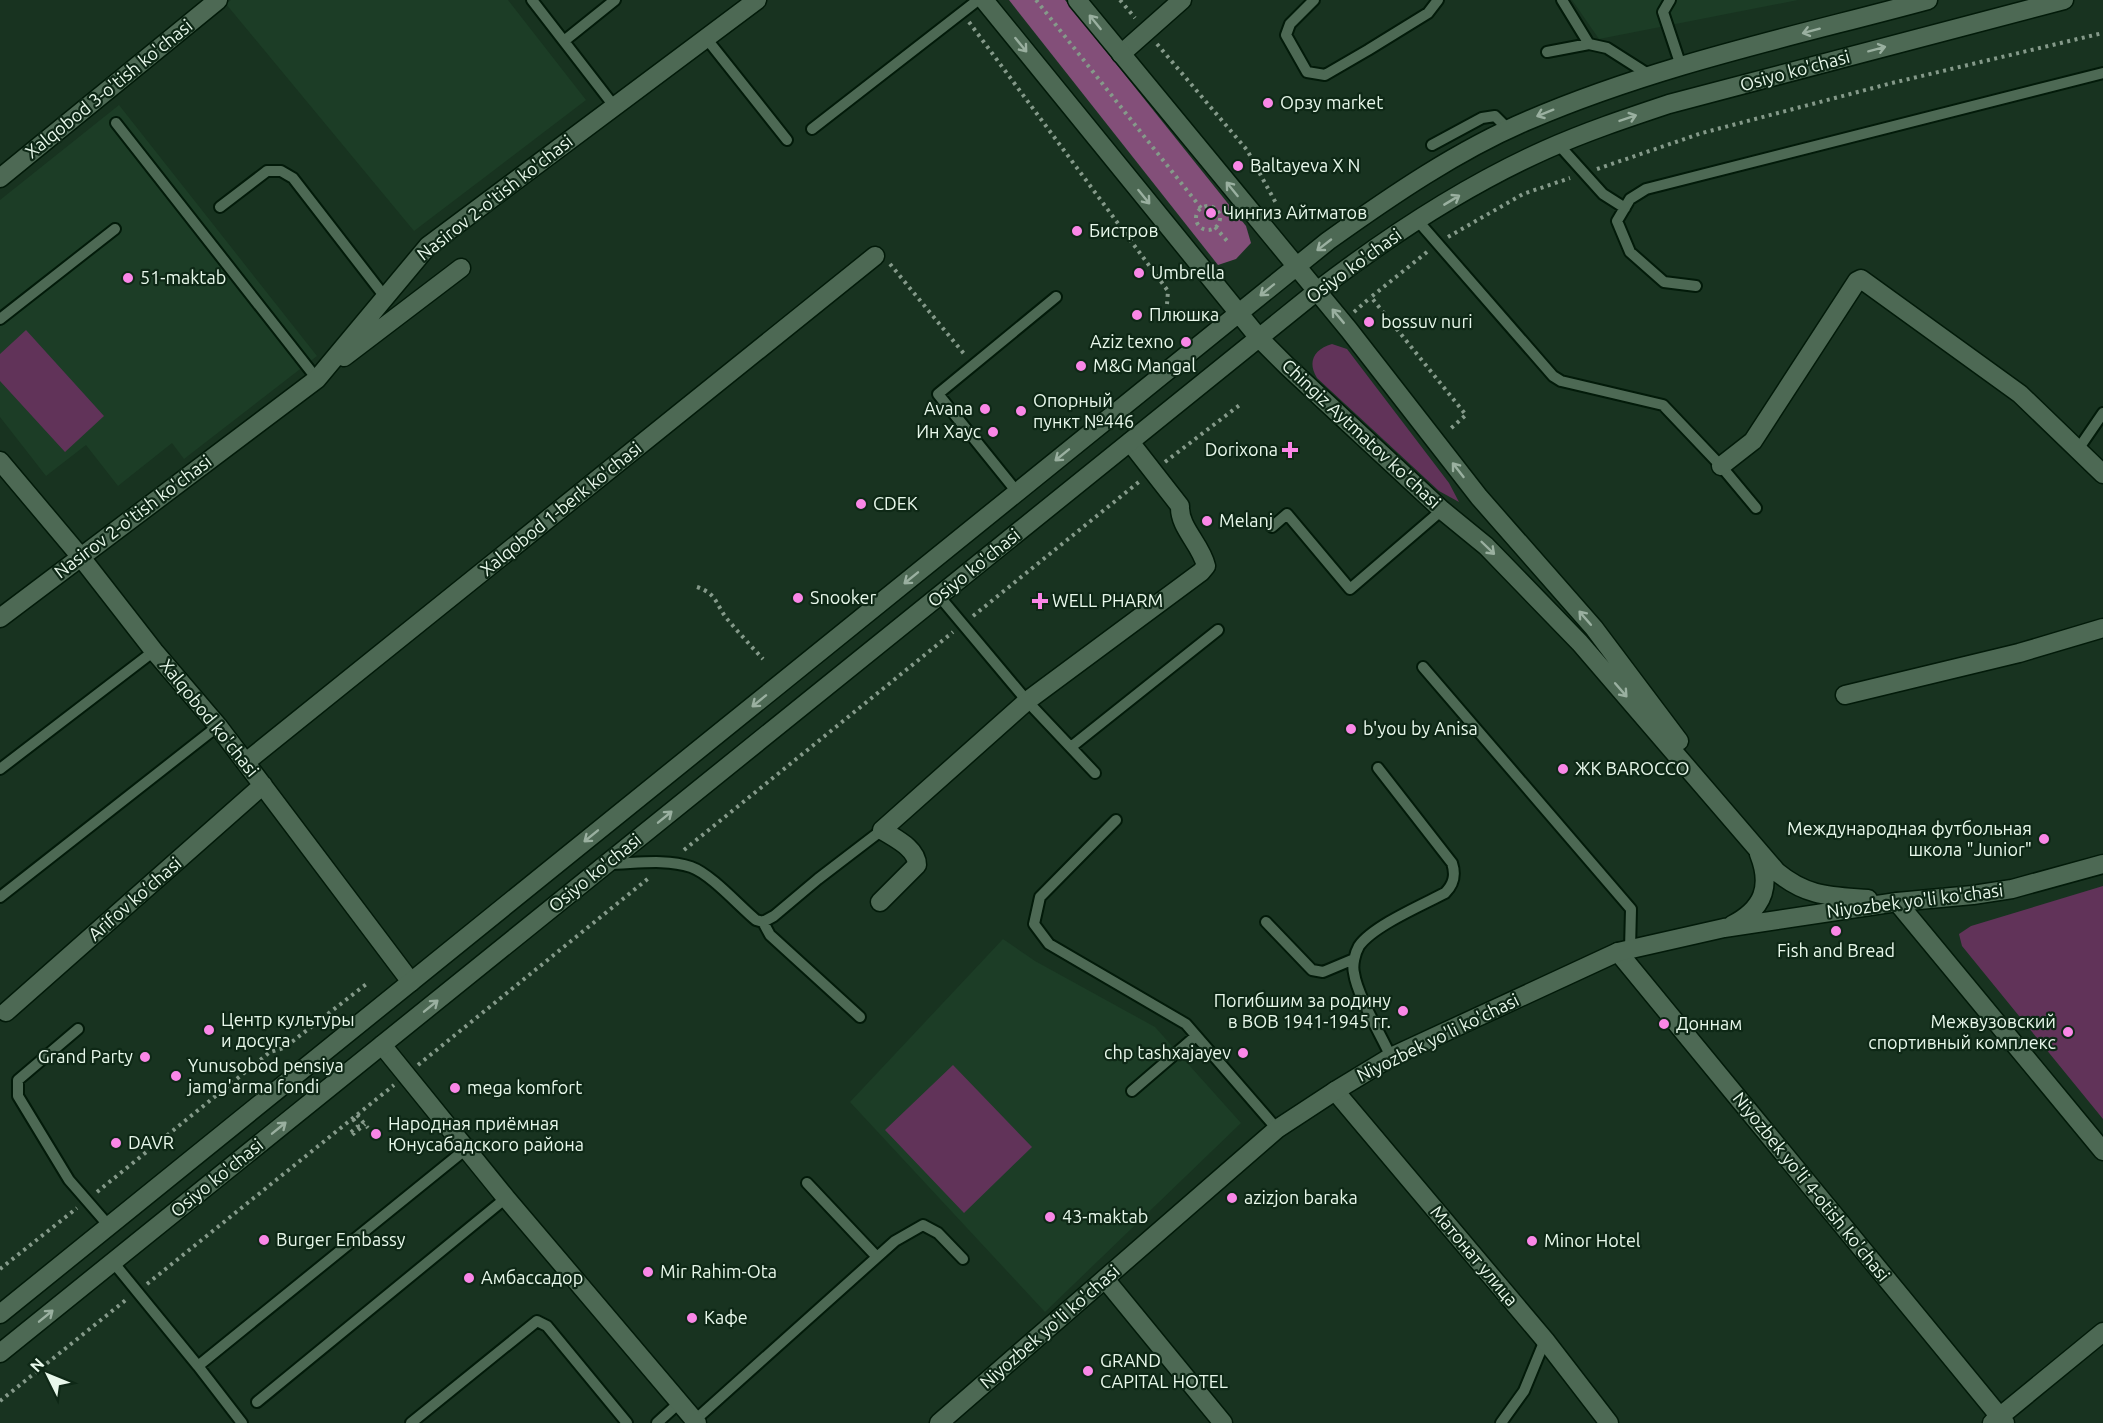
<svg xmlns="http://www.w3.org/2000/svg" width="2103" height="1423" viewBox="0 0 2103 1423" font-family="Ubuntu,sans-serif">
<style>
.built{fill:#1c3d26}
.green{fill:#613359}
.forest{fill:#834f79}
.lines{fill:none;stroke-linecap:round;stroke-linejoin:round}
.lane-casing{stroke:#021a09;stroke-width:14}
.street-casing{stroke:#021a09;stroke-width:21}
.secondary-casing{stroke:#021a09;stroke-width:21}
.path{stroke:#859a8a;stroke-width:4;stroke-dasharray:3 4.5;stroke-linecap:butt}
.lane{stroke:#4d6954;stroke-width:10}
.street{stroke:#4d6954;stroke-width:18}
.secondary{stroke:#4d6954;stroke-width:18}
.oneway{stroke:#9ab0a0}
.poi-dot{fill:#fa87e7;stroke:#0e2816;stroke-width:2}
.labels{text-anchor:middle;stroke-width:4.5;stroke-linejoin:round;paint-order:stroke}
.street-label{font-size:18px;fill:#e8f8eb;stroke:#0e2816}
.poi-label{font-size:18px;fill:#e8f8eb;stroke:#0e2816;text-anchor:start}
</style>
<rect width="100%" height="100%" fill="#183320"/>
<path class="built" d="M231,0H508L586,100L414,231L226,4Z
M1572,0H1798L1599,39Z
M119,105L317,356L184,459L172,443L118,486L86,445L46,476L0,417V200Z
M1003,939L1035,961L1155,1027L1241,1123L1045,1312L850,1102Z"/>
<path class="green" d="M26,330L104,416L65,452L0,381V354Z
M1332,344L1347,349L1449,483L1459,502L1439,491L1317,378C1307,362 1314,349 1332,344Z
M2103,886V1119L1962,946L1959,934L1971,926Z
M953,1065L1032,1147L964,1213L885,1130Z"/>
<path class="forest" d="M1009,0H1065L1246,226L1251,243L1236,259L1218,265Z"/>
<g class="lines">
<defs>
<path id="lane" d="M532,0L614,106
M1314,0L1290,24L1286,35L1307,72L1325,75L1368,50L1428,13L1438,0
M1562,0L1589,44
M1670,0L1663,12L1681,66
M706,38L787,140
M564,41L615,0
M1547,52L1589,44L1607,48L1651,76
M116,123L317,379
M812,129L978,0
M1558,144L1603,194L1625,208
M1432,145L1482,118L1495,116L1509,130
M220,207L267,171H281L293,178L385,297
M1418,221L1553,376L1561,381L1663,405L1721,466L1756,508
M1696,286L1664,282L1630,252L1617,221L1630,199L1646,189L2103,73
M0,319L115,229
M2079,448L2103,413
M1017,492L938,394L1056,297
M1272,527L1287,514L1350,589L1442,510
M939,596L1027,701L1095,773
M1423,667L1631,909L1630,949
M1071,747L1218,630
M1378,768L1452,863C1456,875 1454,884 1445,893C1422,905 1373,926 1359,946C1355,953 1352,965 1354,973C1357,995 1381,1035 1391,1057
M0,769L154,651
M1116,820L1040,897L1034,924L1049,944L1186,1024L1277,1129
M607,864C633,864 665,858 691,867C711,874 739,906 756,920L763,922L774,916L818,879L882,830
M0,897L218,726
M763,922L770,935L860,1017
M1266,922L1312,970L1323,972L1354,959
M78,1029L18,1080V1096L69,1180L109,1226
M1132,1091L1196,1036
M807,1183L877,1257
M113,1262L198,1366
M257,1402L506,1198
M694,1421L895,1241L923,1225L938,1233L963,1259
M242,1423L198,1366L466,1149
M411,1423L537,1321L547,1326L627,1423
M657,1423L679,1403
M1501,1423L1524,1391L1545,1340"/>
<path id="street" d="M1121,54L1182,0
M0,178L218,0
M344,357L461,268
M0,461L80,556L154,651L218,726L411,982
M1721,466L1753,441L1857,281L1861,279L2020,394L2103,474
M0,618L317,379L428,246L757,0
M1845,695L2019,653L2103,628
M246,762L875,256
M880,902L917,865C917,848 894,838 882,830L1027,701L1201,572L1206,566C1201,544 1179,528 1180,506L1130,442
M1897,902L2103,1151
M1618,952L2005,1423
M6,1012L263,785
M382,1045L506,1198L697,1423
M1335,1091L1545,1340L1609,1423
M1105,1279L1223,1423
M1992,1423L2103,1332"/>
<path id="secondary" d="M984,0L1259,338L1287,366L1442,510L1486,546L1580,643L1777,872C1807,897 1831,896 1868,899
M1077,0L1349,330L1479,497L1594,628L1679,741
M1732,925C1763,909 1772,887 1759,854
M0,1314L1328,241C1391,196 1458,150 1529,120C1657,65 1795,36 1928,0
M0,1353L1317,291C1386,238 1465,186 1545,150C1585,132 1627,118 1669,104L2064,0
M939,1423L1277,1129L1335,1091L1391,1057L1618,952L1724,928L1897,902L1973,895L2012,889L2103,864"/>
</defs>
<use href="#lane" class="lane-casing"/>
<use href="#street" class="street-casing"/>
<use href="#secondary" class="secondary-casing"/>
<path class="path" d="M1036,0L1201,208
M1120,0L1135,18
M969,22L1168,291L1167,304
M1157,44L1247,150L1277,205
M1597,169L1702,133L1892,83L2103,33
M1196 218a12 12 0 1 1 24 0a12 12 0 1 1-24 0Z
M1215,227L1228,242
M1448,237L1523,194L1570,178
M1427,252L1371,297L1466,415L1448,431
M890,264L965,355
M1354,312L1371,297
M1165,462L1241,404
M697,587C718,594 716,606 728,620C739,633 751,646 763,659
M973,616L1140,481
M684,850L953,632
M418,1065L650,877
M357,1115L368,1128
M353,1119L358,1126L350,1133L352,1135L365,1124
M97,1192L270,1052L284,1048L369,982
M0,1269L77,1208
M147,1284L394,1085
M0,1401L127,1299"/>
<use href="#lane" class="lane"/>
<use href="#street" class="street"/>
<use href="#secondary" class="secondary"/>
</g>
<defs><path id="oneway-shaft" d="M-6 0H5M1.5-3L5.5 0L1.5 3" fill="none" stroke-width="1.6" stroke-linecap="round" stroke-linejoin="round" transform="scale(1.5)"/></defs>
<g class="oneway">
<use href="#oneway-shaft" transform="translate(1095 22) rotate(-129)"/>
<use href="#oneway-shaft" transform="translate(1811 31) rotate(165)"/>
<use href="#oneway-shaft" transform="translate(1021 45) rotate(51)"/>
<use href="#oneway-shaft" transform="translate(1877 49) rotate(-15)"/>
<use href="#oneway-shaft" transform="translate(1545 113) rotate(158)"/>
<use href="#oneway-shaft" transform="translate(1628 118) rotate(-19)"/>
<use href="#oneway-shaft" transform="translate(1232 189) rotate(-129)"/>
<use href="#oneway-shaft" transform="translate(1144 197) rotate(51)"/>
<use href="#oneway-shaft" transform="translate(1452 200) rotate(-31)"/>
<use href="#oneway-shaft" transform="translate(1324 245) rotate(142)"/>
<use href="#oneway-shaft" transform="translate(1267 290) rotate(141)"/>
<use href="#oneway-shaft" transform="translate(1338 316) rotate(-130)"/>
<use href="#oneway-shaft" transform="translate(1062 455) rotate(141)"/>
<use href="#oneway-shaft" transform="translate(1458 470) rotate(-128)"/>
<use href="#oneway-shaft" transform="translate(1488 548) rotate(44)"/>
<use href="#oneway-shaft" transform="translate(911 578) rotate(141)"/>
<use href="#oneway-shaft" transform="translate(1585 618) rotate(-131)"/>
<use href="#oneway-shaft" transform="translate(1621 690) rotate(49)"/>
<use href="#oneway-shaft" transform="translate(759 701) rotate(141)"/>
<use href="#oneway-shaft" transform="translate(665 817) rotate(-39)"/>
<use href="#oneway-shaft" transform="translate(591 836) rotate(141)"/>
<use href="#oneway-shaft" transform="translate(431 1006) rotate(-39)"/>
<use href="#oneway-shaft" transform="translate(279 1128) rotate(-39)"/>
<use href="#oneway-shaft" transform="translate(46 1316) rotate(-39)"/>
</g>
<g class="poi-dot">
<circle cx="1268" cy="103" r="6"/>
<circle cx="1238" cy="166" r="6"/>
<circle cx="1211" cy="213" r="6"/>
<circle cx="1077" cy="231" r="6"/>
<circle cx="1139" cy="273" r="6"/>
<circle cx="128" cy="278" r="6"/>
<circle cx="1137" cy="315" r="6"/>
<circle cx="1369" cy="322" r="6"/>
<circle cx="1186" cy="342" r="6"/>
<circle cx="1081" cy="366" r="6"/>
<circle cx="985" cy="409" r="6"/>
<circle cx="1021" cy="411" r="6"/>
<circle cx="993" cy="432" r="6"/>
<path d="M1287 441h6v6h6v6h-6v6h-6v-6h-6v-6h6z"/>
<circle cx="861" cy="504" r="6"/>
<circle cx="1207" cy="521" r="6"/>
<circle cx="798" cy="598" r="6"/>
<path d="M1037 592h6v6h6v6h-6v6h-6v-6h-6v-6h6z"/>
<circle cx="1351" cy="729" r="6"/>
<circle cx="1563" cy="769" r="6"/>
<circle cx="2044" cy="839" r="6"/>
<circle cx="1836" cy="931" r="6"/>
<circle cx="1403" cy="1011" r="6"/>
<circle cx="1664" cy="1024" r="6"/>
<circle cx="209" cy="1030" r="6"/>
<circle cx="2068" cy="1032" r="6"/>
<circle cx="1243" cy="1053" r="6"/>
<circle cx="145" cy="1057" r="6"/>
<circle cx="176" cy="1076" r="6"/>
<circle cx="455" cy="1088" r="6"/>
<circle cx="376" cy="1134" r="6"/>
<circle cx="116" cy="1143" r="6"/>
<circle cx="1232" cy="1198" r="6"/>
<circle cx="1050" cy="1217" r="6"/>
<circle cx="264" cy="1240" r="6"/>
<circle cx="1532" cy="1241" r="6"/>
<circle cx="648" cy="1272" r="6"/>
<circle cx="469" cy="1278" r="6"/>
<circle cx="692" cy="1318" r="6"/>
<circle cx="1088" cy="1371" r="6"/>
</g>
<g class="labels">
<g class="street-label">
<text transform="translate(1795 71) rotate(-15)" y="6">Osiyo ko'chasi</text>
<text transform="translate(109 89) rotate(-39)" y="6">Xalqobod 3-o'tish ko'chasi</text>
<text transform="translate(495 198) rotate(-38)" y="6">Nasirov 2-o'tish ko'chasi</text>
<text transform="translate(1354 266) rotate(-36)" y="6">Osiyo ko'chasi</text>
<text transform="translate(1361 434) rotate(43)" y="6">Chingiz Aytmatov ko'chasi</text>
<text transform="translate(561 509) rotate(-39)" y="6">Xalqobod 1-berk ko'chasi</text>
<text transform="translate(133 517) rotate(-37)" y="6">Nasirov 2-o'tish ko'chasi</text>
<text transform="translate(974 568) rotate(-39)" y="6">Osiyo ko'chasi</text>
<text transform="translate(209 718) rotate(51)" y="6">Xalqobod ko'chasi</text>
<text transform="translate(595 873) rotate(-39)" y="6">Osiyo ko'chasi</text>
<text transform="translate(135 899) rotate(-41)" y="6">Arifov ko‘chasi</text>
<text transform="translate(1915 901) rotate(-7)" y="6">Niyozbek yo'li ko'chasi</text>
<text transform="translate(1438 1038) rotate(-26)" y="6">Niyozbek yo'li ko'chasi</text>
<text transform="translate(217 1178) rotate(-39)" y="6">Osiyo ko'chasi</text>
<text transform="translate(1811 1187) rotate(51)" y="6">Niyozbek yo'li 4-otish ko'chasi</text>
<text transform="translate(1474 1256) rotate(50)" y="6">Матонат улица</text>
<text transform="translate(1050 1327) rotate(-41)" y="6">Niyozbek yo'li ko'chasi</text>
</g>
<g class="poi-label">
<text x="1280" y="109">Орзу market</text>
<text x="1250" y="172">Baltayeva X N</text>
<text x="1223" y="219">Чингиз Айтматов</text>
<text x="1089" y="237">Бистров</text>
<text x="1151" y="279">Umbrella</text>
<text x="140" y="284">51-maktab</text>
<text x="1149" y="321">Плюшка</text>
<text x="1381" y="328">bossuv nuri</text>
<text x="1174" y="348" text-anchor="end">Aziz texno</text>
<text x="1093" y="372">M&amp;G Mangal</text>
<text x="1033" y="407">Опорный<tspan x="1033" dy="21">пункт №446</tspan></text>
<text x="973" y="415" text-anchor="end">Avana</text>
<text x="981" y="438" text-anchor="end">Ин Хаус</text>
<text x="1278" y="456" text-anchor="end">Dorixona</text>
<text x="873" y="510">CDEK</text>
<text x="1219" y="527">Melanj</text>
<text x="810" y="604">Snooker</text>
<text x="1052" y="607">WELL PHARM</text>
<text x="1363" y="735">b'you by Anisa</text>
<text x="1575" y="775">ЖК BAROCCO</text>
<text x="2032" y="835" text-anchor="end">Международная футбольная<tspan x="2032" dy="21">школа "Junior"</tspan></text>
<text x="1836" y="957" text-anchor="middle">Fish and Bread</text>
<text x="1391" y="1007" text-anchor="end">Погибшим за родину<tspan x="1391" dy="21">в ВОВ 1941-1945 гг.</tspan></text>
<text x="221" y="1026">Центр культуры<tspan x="221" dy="21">и досуга</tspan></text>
<text x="2056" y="1028" text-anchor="end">Межвузовский<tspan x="2056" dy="21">спортивный комплекс</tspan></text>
<text x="1676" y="1030">Доннам</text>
<text x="1231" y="1059" text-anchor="end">chp tashxajayev</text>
<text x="133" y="1063" text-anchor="end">Grand Party</text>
<text x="188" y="1072">Yunusobod pensiya<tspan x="188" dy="21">jamg'arma fondi</tspan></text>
<text x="467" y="1094">mega komfort</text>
<text x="388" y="1130">Народная приёмная<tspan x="388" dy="21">Юнусабадского района</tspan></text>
<text x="128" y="1149">DAVR</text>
<text x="1244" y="1204">azizjon baraka</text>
<text x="1062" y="1223">43-maktab</text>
<text x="276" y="1246">Burger Embassy</text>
<text x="1544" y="1247">Minor Hotel</text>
<text x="660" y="1278">Mir Rahim-Ota</text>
<text x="481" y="1284">Амбассадор</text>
<text x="704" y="1324">Кафе</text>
<text x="1100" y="1367">GRAND<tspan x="1100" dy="21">CAPITAL HOTEL</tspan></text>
</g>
</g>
<g transform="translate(48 1375) rotate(313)" stroke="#0e2816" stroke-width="4.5" paint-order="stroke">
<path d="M0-4.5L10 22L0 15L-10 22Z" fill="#e8f8eb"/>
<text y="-9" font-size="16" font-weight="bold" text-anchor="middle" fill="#e8f8eb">N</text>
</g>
</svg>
